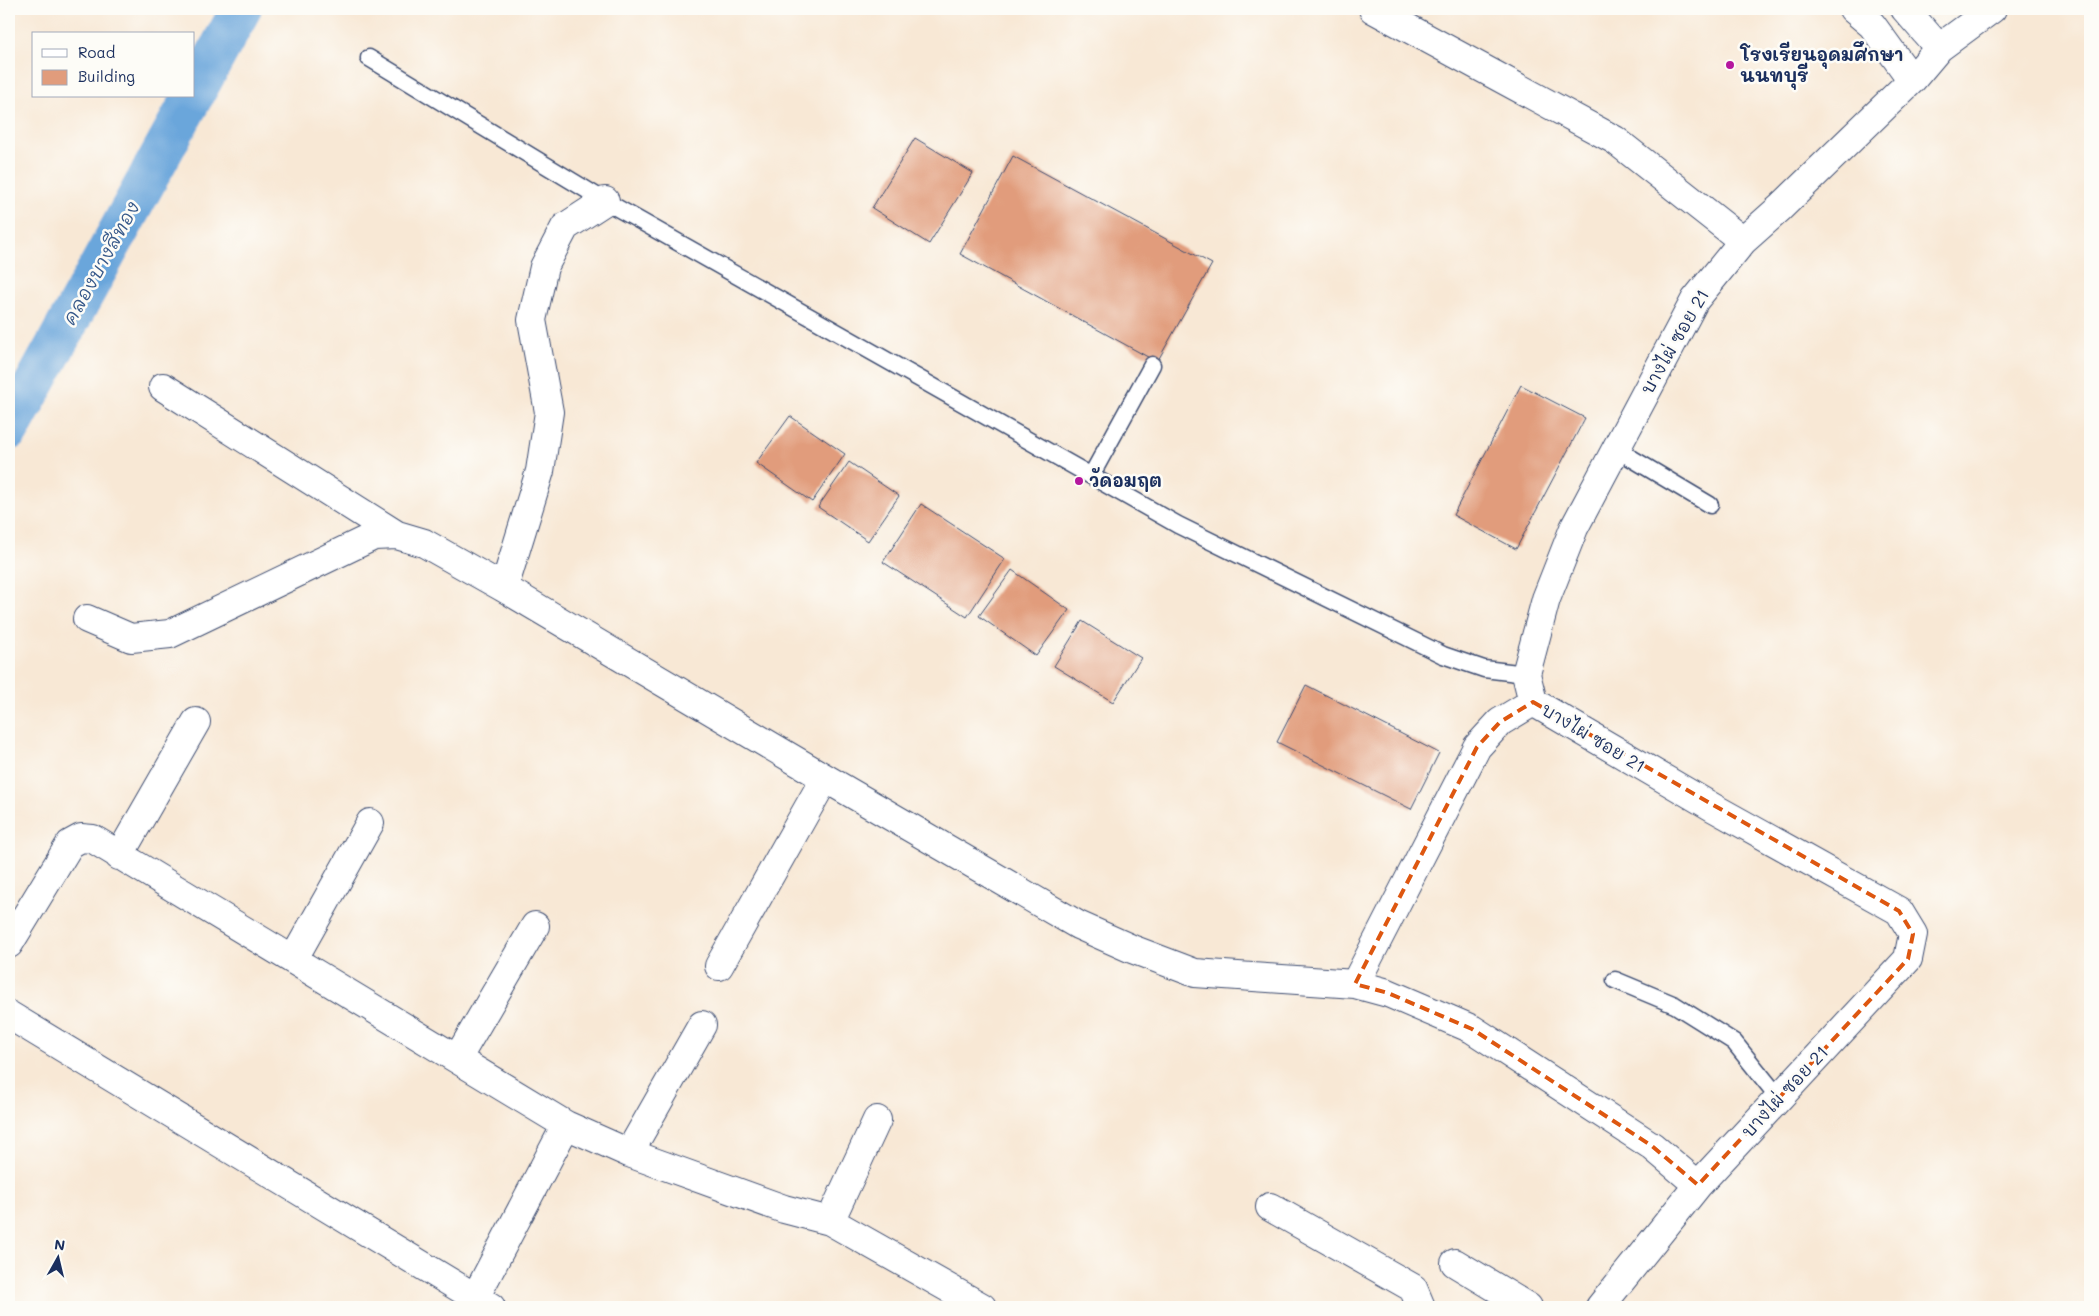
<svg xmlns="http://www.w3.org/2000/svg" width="2099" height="1316" viewBox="0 0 2099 1316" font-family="Mali,'Playpen Sans Thai',sans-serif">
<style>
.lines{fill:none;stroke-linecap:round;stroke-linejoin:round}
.canal{stroke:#6aa6db;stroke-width:41}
.building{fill:#e19c7c}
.lane-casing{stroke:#3c4b70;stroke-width:19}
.street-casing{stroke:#3c4b70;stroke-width:30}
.lane{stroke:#fff;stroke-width:16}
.street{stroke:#fff;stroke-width:28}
.marked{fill:none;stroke:#de5710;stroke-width:4;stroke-dasharray:10 6;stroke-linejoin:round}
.poi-dot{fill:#b5179e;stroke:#fdfcf7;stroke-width:2}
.labels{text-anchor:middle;stroke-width:5;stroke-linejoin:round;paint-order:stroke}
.poi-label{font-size:18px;font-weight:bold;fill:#1b2f5e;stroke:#fdfcf7;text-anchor:start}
.street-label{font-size:18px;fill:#1b2f5e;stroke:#fdfcf7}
.water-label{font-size:19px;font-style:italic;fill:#37598a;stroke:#fdfcf7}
</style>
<rect width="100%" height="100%" fill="#fdfcf7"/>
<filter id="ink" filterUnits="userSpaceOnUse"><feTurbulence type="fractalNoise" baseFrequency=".02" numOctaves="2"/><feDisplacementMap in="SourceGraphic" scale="10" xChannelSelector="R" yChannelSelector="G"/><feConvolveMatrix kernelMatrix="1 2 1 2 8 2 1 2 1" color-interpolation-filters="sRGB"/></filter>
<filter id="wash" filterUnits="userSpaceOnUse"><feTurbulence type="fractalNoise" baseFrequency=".0096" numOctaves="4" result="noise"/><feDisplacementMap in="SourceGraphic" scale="20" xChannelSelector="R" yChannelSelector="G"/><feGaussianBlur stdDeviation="1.12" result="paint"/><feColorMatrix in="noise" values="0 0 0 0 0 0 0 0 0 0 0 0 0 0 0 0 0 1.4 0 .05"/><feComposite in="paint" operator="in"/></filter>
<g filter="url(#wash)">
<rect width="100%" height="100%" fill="#f8e8d5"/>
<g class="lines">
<path class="canal" d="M194,95L241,9
M9,430L193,96"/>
</g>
<g id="blocks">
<path class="building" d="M915,138L973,173L929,244L872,208Z
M1013,156L1212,264L1157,362L960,254Z
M1521,385L1585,418L1516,549L1453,515Z
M790,416L845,454L812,502L756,463Z
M849,462L899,496L868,541L818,507Z
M921,504L1005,559L967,617L883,562Z
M1012,570L1069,610L1036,656L979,616Z
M1082,621L1141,658L1113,702L1054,666Z
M1306,685L1439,753L1411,809L1277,742Z"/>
</g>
</g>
<g filter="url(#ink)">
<use href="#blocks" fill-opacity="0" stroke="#3c4b70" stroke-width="1"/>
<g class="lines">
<defs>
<path id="lane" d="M369,58L605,201L1178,525L1443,655L1484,669L1526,674
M1616,449L1710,505
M1091,476L1152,365
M1615,980L1675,1005L1734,1042L1779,1098"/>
<path id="street" d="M1373,9L1615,140L1743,241
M1853,9L1872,25L1912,80
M1905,9L1939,48
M163,387L397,535
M504,588L540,471L549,412L532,320L544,267L565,227L605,201
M87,619L131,638L170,634L374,536L397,535L424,543L504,588L825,778L1078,925L1132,949L1195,973L1355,984L1388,993L1472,1029L1652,1146L1698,1185
M119,856L196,722
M9,944L70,844L81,838L93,839L566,1125L629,1153L784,1209L830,1221L982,1307
M293,960L370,823
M719,966L825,778
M1355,984L1477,747L1500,722L1533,702
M9,1015L491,1307
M457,1059L535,926
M629,1153L702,1025
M1270,1207L1413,1288L1421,1307
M830,1221L877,1120
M1455,1263L1528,1307
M475,1298L566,1125
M1600,1307L1698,1185L1908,959L1913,934L1899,911L1714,808L1533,702L1526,674L1546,599L1574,528L1695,300L1743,241L1780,208L1912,80L1939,48L1992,9"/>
</defs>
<use href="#lane" class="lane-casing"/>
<use href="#street" class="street-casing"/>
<use href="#lane" class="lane"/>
<use href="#street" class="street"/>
</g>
</g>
<path class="marked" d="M1533,702L1899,911L1913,934L1908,959L1698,1185L1652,1146L1472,1029L1388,993L1355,984L1477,747L1500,722Z"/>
<g class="poi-dot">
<circle cx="1730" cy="65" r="5"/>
<circle cx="1079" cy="481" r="5"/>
</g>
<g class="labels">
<g class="poi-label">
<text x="1740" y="61">โรงเรียนอุดมศึกษา<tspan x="1740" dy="21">นนทบุรี</tspan></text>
<text x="1089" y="487">วัดอมฤต</text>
</g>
<g class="street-label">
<text transform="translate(1675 342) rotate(-60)" y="6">บางไผ่ ซอย 21</text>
<text transform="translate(1593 738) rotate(31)" y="6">บางไผ่ ซอย 21</text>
<text transform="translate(1785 1092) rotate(-47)" y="6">บางไผ่ ซอย 21</text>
</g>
<g class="water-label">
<text transform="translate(101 263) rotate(-61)" y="7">คลองบางสีทอง</text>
</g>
</g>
<rect width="2099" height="1316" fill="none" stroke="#fdfcf7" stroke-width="30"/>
<rect x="32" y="32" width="162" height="65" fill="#fdfcf7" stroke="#a3aaba"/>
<rect x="42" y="49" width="25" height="8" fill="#ffffff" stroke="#a3aaba"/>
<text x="78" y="58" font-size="15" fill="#1b2f5e">Road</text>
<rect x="42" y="70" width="25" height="15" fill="#e19c7c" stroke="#a3aaba"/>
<text x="78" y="82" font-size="15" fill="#1b2f5e">Building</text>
<g transform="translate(58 1258) rotate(8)" stroke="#fdfcf7" stroke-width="4" paint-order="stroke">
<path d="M0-4L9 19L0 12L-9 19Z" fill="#1b2f5e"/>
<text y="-8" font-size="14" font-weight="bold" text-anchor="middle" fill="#1b2f5e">N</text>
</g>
</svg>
